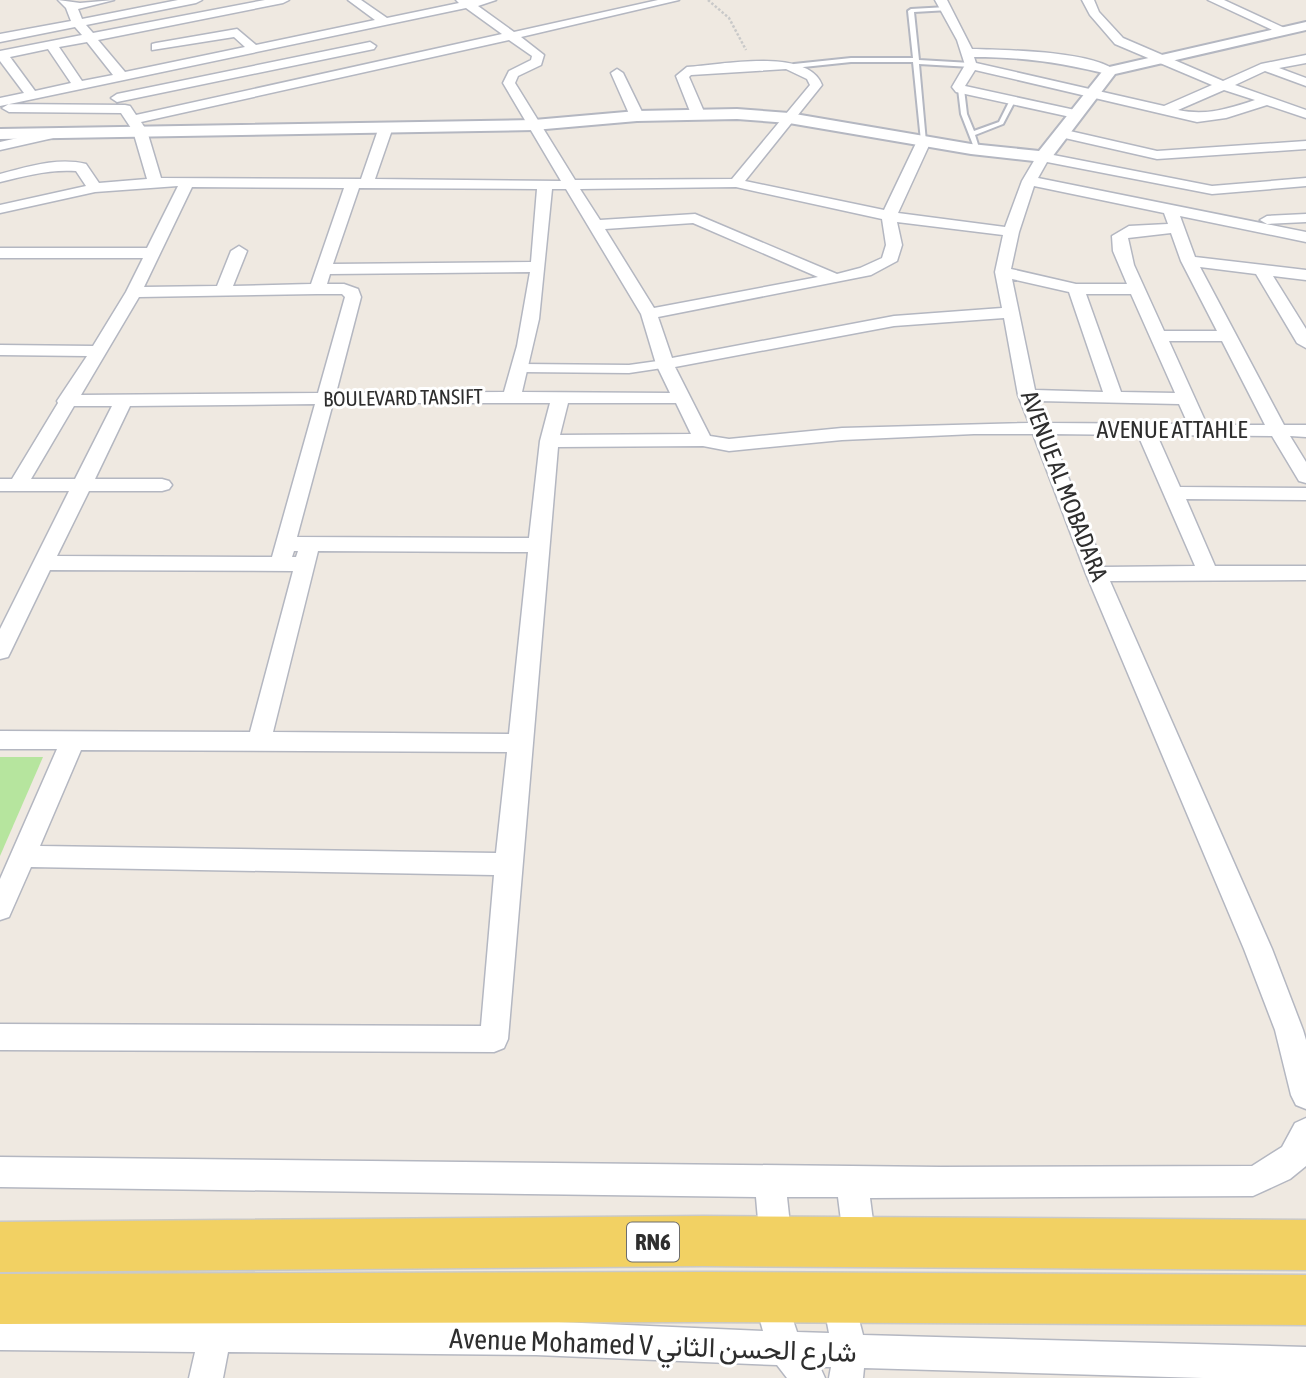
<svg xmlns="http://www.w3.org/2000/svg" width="1306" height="1378" viewBox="0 0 1306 1378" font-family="'Asap Condensed',Vazirmatn,sans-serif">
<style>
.green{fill:#b6e59e}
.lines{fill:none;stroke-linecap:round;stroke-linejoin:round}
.service-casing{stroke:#b4b7c1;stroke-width:4}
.pedestrian-casing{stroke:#b4b7c1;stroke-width:3}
.minor-casing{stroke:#b4b7c1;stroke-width:3}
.tertiary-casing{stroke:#b4b7c1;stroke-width:4}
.primary-casing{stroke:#c9c9c9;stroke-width:3}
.path{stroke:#c9c9c9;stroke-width:2.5;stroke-dasharray:2.5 2;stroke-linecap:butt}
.service{fill:#fff;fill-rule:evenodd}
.pedestrian{fill:#fff;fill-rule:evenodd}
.minor{fill:#fff;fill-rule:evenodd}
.tertiary{fill:#fff;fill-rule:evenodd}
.primary{fill:#f2d163;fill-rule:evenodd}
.labels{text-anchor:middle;stroke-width:6;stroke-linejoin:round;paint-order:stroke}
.far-street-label{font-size:21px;fill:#2e2e2e;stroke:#fff}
.shield{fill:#fff;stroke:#6d6d6d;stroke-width:2}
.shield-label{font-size:23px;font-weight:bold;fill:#2e2e2e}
.street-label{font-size:24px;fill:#2e2e2e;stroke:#fff}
.near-street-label{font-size:28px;fill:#2e2e2e;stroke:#fff}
</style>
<rect width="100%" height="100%" fill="#efe9e1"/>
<path class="green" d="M0,757H43L0,856Z"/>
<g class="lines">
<defs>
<path id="service" d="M947,7L949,10L914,12L919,60L971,63L974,65L971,67L919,64L926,142L921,141L913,62H851L794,68L791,66L794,64L851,58H913L908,11L911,9Z
M961,87L964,89L967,114L974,131L999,122L1010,100L1015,101L1003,124L975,135L980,151L975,150L961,114L958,89Z"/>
<path id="pedestrian" d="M665,360L669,361V367L629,373L522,372L516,368L522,364L629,365Z"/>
<path id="minor" d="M58,0L80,3L114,0L78,9L82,19L178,0H202L196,3L86,25L93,33L265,0H289L283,3L98,40L125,72L245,47L234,37L152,50V44L156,43L237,29L256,45L375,20L348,0H361L387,18L459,3L456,0H496L478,6L514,32L658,0H679L521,37L544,55L541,65L518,76L515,83L575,180L732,179L810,85L807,79L786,69L691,75L689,77L705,114L698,118L691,114L676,76L687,67C720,65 808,47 822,85L745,181L884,210L917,141L924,137L931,141L898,213L1005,227L1022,181L1038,154L1043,153L1212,186L1306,178V186L1212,194L1047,162L1038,178L1306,232V242L1180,216L1195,257L1306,270V280L1273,276L1306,329V348L1297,343L1256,274L1200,267L1284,425H1306V437L1290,436L1306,462V483L1299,481L1272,436L1157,435L1180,487L1306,488V500L1186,499L1215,566H1306V580L1110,581L1272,949L1303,1030L1306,1040V1109L1296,1105L1291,1095L1275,1030L1244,949L1086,574L1033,434H974L842,440L729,451L703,446L558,447L508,1039L504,1048L494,1052L0,1050V1024L481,1026L494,875L31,867L9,917L0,920V879L57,749H0V731L250,732L293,571L50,570L11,651L8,657L0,659V629L69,491H0V479H12L58,403L57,401L87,356L0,355V345L93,346L126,292L143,258H0V248H147L178,186L95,192L0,213V205L86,186L76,171C50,169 25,176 0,182V174C28,167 57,157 86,164L99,183L147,179L133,131L121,113L9,112L2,108L9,104L125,105L130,106L136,115L502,34L466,8L0,106V98L24,93L0,61V51L82,35L75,27L0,42V34L71,21L66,8ZM509,40L532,56L531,60L509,71L503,83L561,181L375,179L393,127L386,123L379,127L361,179L161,178L147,131L141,122ZM87,42L113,75L82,81L59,47ZM48,49L71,83L35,91L10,57ZM1034,186L1164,213L1168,224L1129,226L1112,236L1113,251L1127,284H1076L1011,269L1019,232ZM192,187L344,188L311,284L233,286L247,251L239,246L231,251L217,286L144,287ZM736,187L882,219L886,245L882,258L860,268L837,274L695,214L600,220L580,189ZM359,188L537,189L531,262L333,264ZM552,189H566L641,314L656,364L670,393L522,392L539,319ZM897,222L1003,235L995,272L1002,308L894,316L672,358L658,317L871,275L897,261L902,245ZM693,223L818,277L654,308L605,229ZM1171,233L1181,261L1217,331H1164L1134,265L1128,238ZM530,272L517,346L504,392L336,393L361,297L358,289L344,284H327L330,274ZM1012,279L1069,292L1103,392L1035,390ZM317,294H342L345,297L318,393L81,395L139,297ZM1086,294H1131L1175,393L1121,392ZM1004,318L1018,395L1029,423L842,428L729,439L710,436L675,367L894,326ZM1169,341H1222L1265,425H1207ZM1038,401L1179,404L1188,424L1047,423ZM333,403H550L540,441L529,538L297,537ZM568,403H676L691,434L560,435ZM315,404L272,557L57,556L89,491H162L169,489L172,485L169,481L162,479H95L130,406ZM74,406H112L75,479H31ZM1051,434L1138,435L1195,566L1104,567ZM294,551H298L296,557H292ZM318,551L528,552L509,734L273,732ZM81,750L507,752L496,853L40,846Z
M935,0H947L972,49C1005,50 1092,51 1116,71L1110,75C1065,63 1022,57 974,57L976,63L1164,106L1212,85L1115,44L1090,15L1082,0H1094L1099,12L1123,38L1223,81L1261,64L1306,55V63L1279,68L1306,78V86L1265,71L1235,85L1306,110V118L1267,105L1226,118L1197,122L975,70L965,86L1075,110L1082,114L1075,118L956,92L952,87L965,65L957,40ZM1224,90L1255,100C1228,109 1206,116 1178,110Z
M1208,0H1224L1291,31L1281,34Z
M370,42L376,46L374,49L117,102L111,98L117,94Z
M617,69L623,73L644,116L642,119L637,120L630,116L611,73Z
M57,129L64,133L62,136L0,150V142Z
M1061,129L1157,151L1306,141V149L1157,159L1056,136L1054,133Z
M1306,214V222L1267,224L1260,220L1267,216Z
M1306,1118V1166L1290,1179L1253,1196L870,1198L876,1244L871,1255L860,1260L849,1255L844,1244L838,1197H787L792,1243L787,1254L776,1259L765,1254L760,1243L756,1197L0,1187V1157L940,1167L1252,1166L1282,1147L1295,1123Z
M838,1281L850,1285L863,1335L1306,1347V1378H1203L864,1368L863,1378H829L831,1367H820L825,1378H787L777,1365L536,1355L228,1352L223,1378H189L195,1352L0,1350V1316L536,1321L763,1331L754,1299L758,1287L770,1283L782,1287L797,1332L829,1333L822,1297L826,1285Z"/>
<path id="tertiary" d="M1306,22V30L1115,74L1049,161L1043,162L971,154L789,123L737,119L637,121L534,130L0,139V129L534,120L637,111L737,109L789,113L971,144L1039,151L1105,68Z"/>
<path id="primary" d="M703,1216L1306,1220V1270L703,1266L0,1272V1222Z
M706,1272L1306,1275V1325L706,1322L0,1324V1274Z"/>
</defs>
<use href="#service" class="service-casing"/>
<use href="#pedestrian" class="pedestrian-casing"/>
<use href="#minor" class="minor-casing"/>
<use href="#tertiary" class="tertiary-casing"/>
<use href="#primary" class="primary-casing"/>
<path class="path" d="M708,0L729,18L746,50"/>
<use href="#service" class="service"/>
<use href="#pedestrian" class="pedestrian"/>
<use href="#minor" class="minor"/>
<use href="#tertiary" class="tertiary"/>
<use href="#primary" class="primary"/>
</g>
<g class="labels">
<g class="far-street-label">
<text transform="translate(403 398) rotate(-1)" y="7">BOULEVARD TANSIFT</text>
</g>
<rect class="shield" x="627" y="1222.5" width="52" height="39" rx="5"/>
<g class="shield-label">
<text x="653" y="1250">RN6</text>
</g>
<g class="street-label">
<text x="1172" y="438">AVENUE ATTAHLE</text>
<text transform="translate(1064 486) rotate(69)" y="8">AVENUE AL MOBADARA</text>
</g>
<g class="near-street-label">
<text transform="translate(653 1345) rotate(2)" y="10">Avenue Mohamed V شارع الحسن الثاني</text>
</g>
</g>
</svg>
